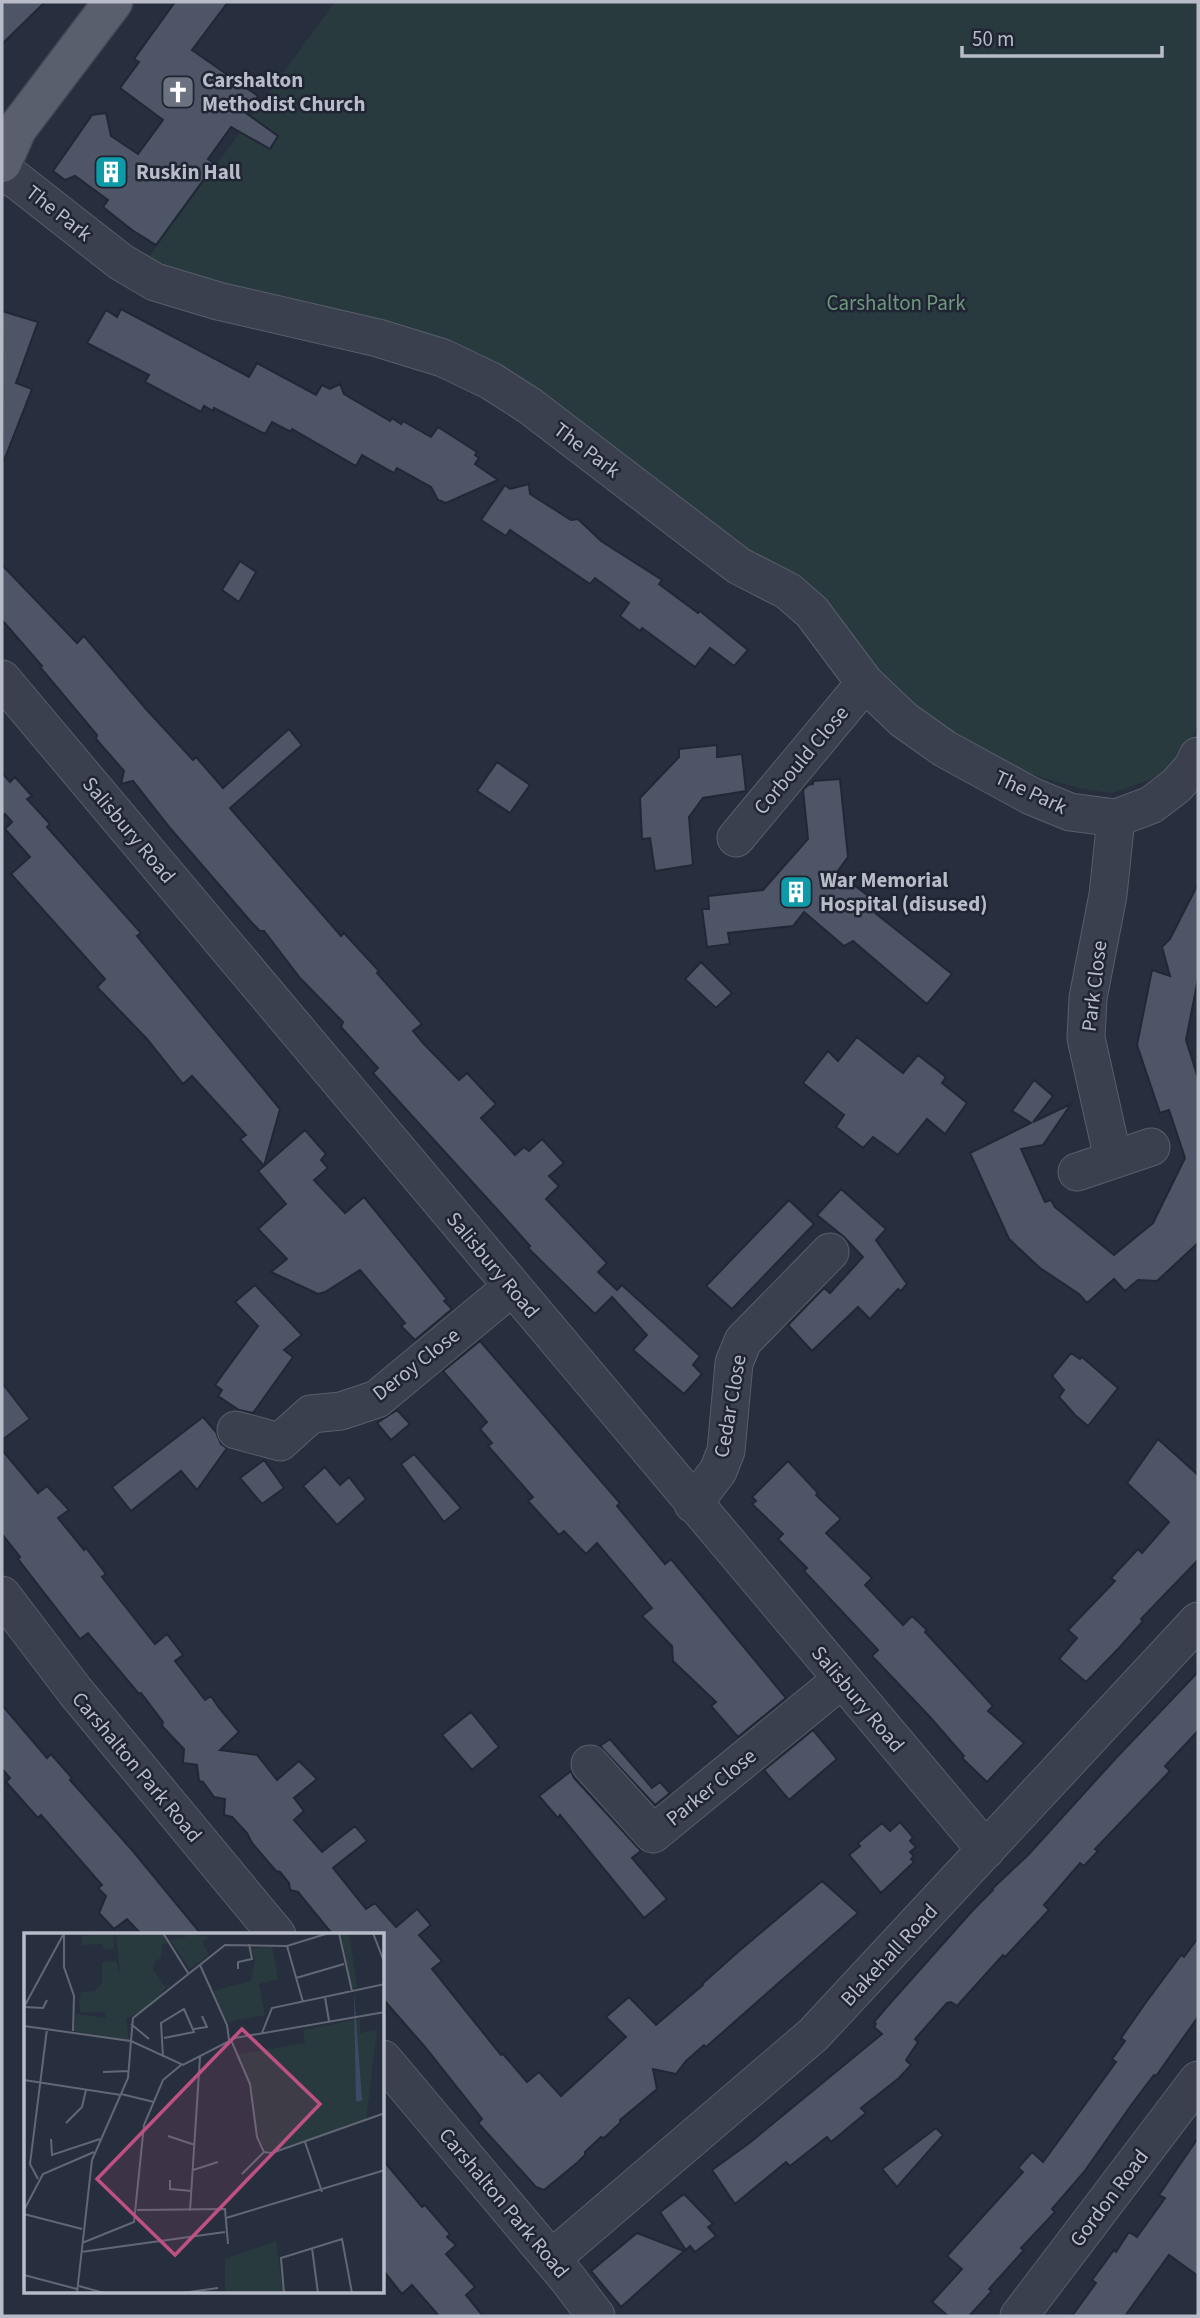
<svg xmlns="http://www.w3.org/2000/svg" width="1200" height="2318" viewBox="0 0 1200 2318" font-family="'Source Sans 3',sans-serif">
<style>
.green{fill:#293a3e}
.building{fill:#4d5566;stroke:#212735;stroke-width:2}
.lines{fill:none;stroke-linecap:round;stroke-linejoin:round}
.minor-casing{stroke:#585e6b;stroke-width:39}
.major-casing{stroke:#444957;stroke-width:41}
.minor{stroke:#3a404e;stroke-width:37}
.major{stroke:#595f6d;stroke-width:38}
.labels{text-anchor:middle;stroke-width:5;stroke-linejoin:round;paint-order:stroke}
.poi-label{font-size:21px;font-weight:bold;fill:#b7bcc8;stroke:#1f2533;text-anchor:start}
.street-label{font-size:21px;fill:#b7bcc8;stroke:#1f2533}
.park-label{font-size:21px;fill:#70977d;stroke:#1f2533}
.inset-road{fill:none;stroke:#616775;stroke-width:2}
.view{fill:#be5181;fill-opacity:0.15;stroke:#be5181;stroke-width:3.5}
.inset-edge{fill:none;stroke:#b7bcc8;stroke-width:3.5}
</style>
<rect width="100%" height="100%" fill="#272e3d"/>
<path class="green" d="M335,2H1198V725L1179,763L1152,779L1112,793L1079,788L1030,774L954,732L913,706L529,400L140,269Z"/>
<path class="building" d="M2,2H45L2,44Z
M175,2H228L192,50L258,96L246,113L278,136L270,149L231,127L208,159L215,164L156,245L132,230L103,207L108,200L75,176L65,180L53,171L92,115L106,113L111,136L138,154L163,120L120,88L139,62L134,59Z
M121,309L249,377L257,363L316,395L322,385L330,389L340,384L344,394L390,421L392,418L401,424L403,421L431,437L438,427L477,452L475,455L479,458L475,464L498,480L446,503L438,500L431,487L397,468L394,473L362,455L356,466L292,429L291,432L272,422L265,434L214,408L213,411L204,406L201,412L145,382L149,375L87,343L106,310L117,317Z
M2,311L38,322L16,383L32,389L3,463Z
M529,484L530,494L571,520L578,519L601,541L662,580L659,584L698,613L700,611L748,650L734,666L710,648L695,667L642,628L640,631L620,616L629,603L595,578L590,584L510,530L506,536L481,520L505,485L510,489Z
M240,561L256,572L239,602L222,590Z
M2,565L77,643L84,636L146,709L193,760L196,757L223,788L289,729L302,745L230,808L341,936L344,933L379,971L377,973L422,1024L413,1031L423,1043L459,1080L467,1073L496,1104L481,1118L515,1155L524,1147L529,1151L542,1139L564,1163L549,1176L559,1186L546,1199L607,1263L598,1272L617,1290L622,1285L700,1356L693,1365L702,1374L684,1394L633,1350L647,1335L612,1297L595,1314L528,1248L530,1246L514,1228L373,1073L378,1068L341,1027L343,1022L300,978L264,931H260L252,923L170,828L133,781L121,784L124,771L96,739L97,735L40,667L42,666L2,620Z
M717,745V757L742,754L746,791L703,798L689,817L693,865L655,871L650,838L642,839L640,798L679,757V749Z
M497,762L530,785L510,813L477,791Z
M2,773L10,782L15,777L32,796L27,799L50,824L47,827L141,933L137,936L280,1109L264,1166L305,1130L326,1154L321,1160L328,1168L314,1180L345,1213L364,1197L447,1299L444,1301L452,1309L415,1340L401,1326L405,1323L360,1270L325,1292L318,1294L271,1272L287,1259L258,1229L286,1204L258,1171L264,1166L240,1139L246,1135L192,1076L183,1084L147,1039L97,987L105,979L11,874L30,857L5,829L12,822L5,814L2,817Z
M840,779L848,857L837,872L879,904L875,913L952,974L927,1004L853,941L844,946L804,912L793,926L728,933L730,944L707,947L702,909H709L708,896L763,890L808,839L803,790L808,785L813,784V781Z
M1198,884V979L1186,1040L1198,1078V1243L1157,1281L1138,1280L1125,1291L1114,1279L1087,1303L1079,1294L1040,1268L1009,1239L970,1153L1031,1123L1012,1111L1034,1080L1053,1096L1033,1122L1071,1104L1043,1145L1021,1149L1045,1202L1051,1200L1055,1207L1114,1255L1153,1223L1185,1158L1169,1110L1160,1113L1137,1045L1152,970L1170,976L1162,947L1170,939Z
M701,962L732,993L716,1008L685,979Z
M857,1037L903,1073L918,1055L946,1077L942,1083L967,1103L945,1134L927,1119L898,1155L873,1137L863,1148L836,1127L844,1115L803,1083L828,1051L838,1061Z
M841,1189L886,1229L876,1240L907,1284L901,1291L898,1289L870,1319L858,1307L812,1351L788,1325L824,1288L830,1293L863,1257L844,1237L817,1215Z
M789,1200L814,1224L732,1309L706,1286Z
M255,1285L302,1335L284,1350L293,1357L253,1413L239,1410L218,1396L222,1390L215,1385L258,1326L235,1302Z
M480,1341L620,1503L617,1506L665,1564L671,1559L786,1698L738,1737L711,1706L716,1702L673,1661L672,1646L642,1616L652,1608L597,1543L586,1554L564,1531L559,1535L528,1501L533,1497L488,1446L492,1443L480,1429L487,1422L443,1371Z
M1071,1353L1080,1359L1082,1357L1118,1388L1088,1426L1075,1415L1059,1397L1064,1390L1052,1376Z
M2,1383L30,1419L2,1440Z
M397,1410L410,1424L391,1440L377,1423Z
M203,1417L216,1432L221,1444L227,1448L197,1490L181,1471L131,1511L112,1487Z
M1158,1439L1198,1475V1560L1141,1619L1143,1621L1119,1648L1086,1682L1059,1659L1077,1638L1068,1630L1115,1581L1111,1578L1138,1549L1142,1553L1169,1522L1127,1483Z
M2,1450L38,1493L47,1486L69,1510L58,1518L84,1550L86,1548L106,1574L102,1577L155,1644L167,1634L183,1655L175,1661L205,1700L211,1696L219,1708L239,1732L220,1750L257,1755L277,1780L299,1761L317,1779L294,1798L304,1811L294,1820L322,1852L355,1826L367,1841L333,1868L366,1909L375,1903L396,1927L417,1909L431,1925L419,1935L442,1961L432,1969L501,2055L503,2054L527,2082L539,2072L561,2096L626,2037L606,2017L629,1997L656,2025L703,1985L702,1984L739,1951L822,1881L858,1913L706,2047L704,2045L686,2061L676,2074L653,2069L657,2089L620,2120V2123L604,2138L601,2137L585,2152V2155L578,2162L544,2190L536,2187L478,2123L482,2119L425,2047L383,1999V1935H333L298,1892L290,1890L289,1883L280,1872L276,1871L252,1843L247,1833L232,1817L224,1815L225,1799L214,1797L203,1782L199,1781L197,1765L183,1763L184,1749L162,1726L163,1722L141,1693L139,1694L88,1633L80,1639L18,1559L20,1557L2,1534Z
M414,1454L461,1508L444,1522L401,1464Z
M264,1460L284,1488L262,1504L240,1478Z
M788,1461L818,1493L816,1495L841,1519L826,1533L872,1578L865,1585L903,1625L912,1616L927,1630L925,1632L993,1706L988,1711L1024,1743L987,1782L962,1758L964,1756L930,1717L872,1656L878,1650L804,1571L807,1568L778,1539L783,1534L752,1504L756,1501L752,1497Z
M325,1467L340,1485L349,1477L366,1499L337,1525L303,1486Z
M1198,1672V1731L1165,1766L1170,1771L1095,1849L1098,1851L1084,1866L1080,1863L1044,1905L1049,1910L1005,1957L1003,1955L957,2006L951,2002L947,2003L915,2039L918,2042L906,2060L911,2065L899,2078L861,2108L866,2113L831,2142L827,2137L790,2166L786,2162L735,2204L712,2170L748,2144L882,2034L874,2027L876,2024L874,2022L885,2009L973,1910L993,1890L992,1889L1029,1854L1116,1758Z
M2,1705L47,1758L51,1754L72,1778L70,1780L132,1850L202,1935H142L127,1919L114,1929L99,1913L106,1896L98,1888L102,1885L41,1815L38,1818L6,1782L10,1778L2,1769Z
M471,1712L499,1747L472,1770L442,1735Z
M813,1730L837,1759L789,1800L764,1770Z
M610,1739L652,1788L660,1782L670,1793L655,1805L600,1746Z
M571,1771L574,1778L641,1851L632,1858L667,1899L644,1918L560,1815L558,1818L539,1796Z
M900,1822L913,1837L910,1841L916,1847L910,1852L914,1856L911,1859L914,1862L881,1893L849,1855L860,1846L858,1843L882,1823L890,1831Z
M1198,1938V2017L1156,2076L1154,2075L1132,2104L1084,2172L1052,2209L1055,2212L1021,2248L1024,2250L989,2289L992,2291L969,2316H948L932,2302L962,2269L947,2256L1023,2172L1018,2168L1032,2152L1043,2162L1116,2062L1112,2059L1125,2041L1121,2038L1144,2005L1181,1955L1184,1957Z
M936,2128L943,2135L897,2187L882,2169Z
M1198,2138V2276L1169,2255L1125,2316H1072L1096,2283L1092,2280L1114,2250L1116,2252L1129,2232L1137,2237L1165,2198L1159,2195Z
M383,2160L422,2207L425,2205L450,2234L447,2237L456,2245L446,2254L475,2287L466,2295L483,2316H439L412,2285L402,2294L383,2270Z
M684,2194L713,2224L708,2227L716,2236L695,2252L690,2246L686,2250L660,2212Z
M637,2233L684,2251L621,2307L591,2271Z"/>
<g class="lines">
<defs>
<path id="minor" d="M2,175L15,179L121,262L155,282L218,301L378,338L443,358L491,381L530,406L739,566L788,591L812,612L865,683L904,720L945,749L1031,796L1070,812L1116,818L1151,805L1176,786L1193,767L1198,756
M2,679L986,1850
M736,838L865,683
M1113,1159L1086,1038L1088,998L1108,895L1116,818
M1077,1172L1151,1147
M236,1430L280,1442L311,1414L341,1411L377,1399L512,1287
M693,1504L718,1471L726,1451L734,1363L743,1341L830,1252
M2,1595L75,1691L277,1935
M590,1764L653,1834L841,1680
M383,2059L568,2279L596,2316
M551,2259L813,2035L1198,1621
M1019,2316L1198,2080"/>
<path id="major" d="M2,163L17,129L113,2"/>
</defs>
<use href="#minor" class="minor-casing"/>
<use href="#major" class="major-casing"/>
<use href="#minor" class="minor"/>
<use href="#major" class="major"/>
</g>
<defs>
<symbol id="church-square" viewBox="-11 -11 22 22"><rect x="-9" y="-9" width="18" height="18" rx="4" fill="#6b7280" stroke="#1f2533"/><path d="M-1.2-6h2.4v3.5h3.3v2.4h-3.3V6h-2.4V-.1h-3.3v-2.4h3.3Z" fill="#fff"/></symbol>
<symbol id="building-square" viewBox="-11 -11 22 22"><rect x="-9" y="-9" width="18" height="18" rx="4" fill="#0f9aa8" stroke="#1f2533"/><path d="M-4-6H4V6H1V3H-1V6H-4ZM-2.5-4.3h1.7v1.8h-1.7ZM.8-4.3h1.7v1.8H.8ZM-2.5-1h1.7V.8h-1.7ZM.8-1h1.7V.8H.8Z" fill="#fff"/></symbol>
</defs>
<g fill-rule="evenodd">
<use href="#church-square" x="159" y="73" width="38" height="38"/>
<use href="#building-square" x="92" y="153" width="38" height="38"/>
<use href="#building-square" x="777" y="873" width="38" height="38"/>
</g>
<g class="labels">
<g class="poi-label">
<text x="202" y="87">Carshalton<tspan x="202" dy="24">Methodist Church</tspan></text>
<text x="136" y="179">Ruskin Hall</text>
<text x="820" y="887">War Memorial<tspan x="820" dy="24">Hospital (disused)</tspan></text>
</g>
<g class="street-label">
<text transform="translate(59 213) rotate(38)" y="7">The Park</text>
<text transform="translate(587 450) rotate(37)" y="7">The Park</text>
<text transform="translate(801 760) rotate(-50)" y="7">Corbould Close</text>
<text transform="translate(1031 792) rotate(25)" y="7">The Park</text>
<text transform="translate(129 830) rotate(50)" y="7">Salisbury Road</text>
<text transform="translate(1094 986) rotate(-83)" y="7">Park Close</text>
<text transform="translate(493 1265) rotate(50)" y="7">Salisbury Road</text>
<text transform="translate(416 1364) rotate(-38)" y="7">Deroy Close</text>
<text transform="translate(730 1406) rotate(-80)" y="7">Cedar Close</text>
<text transform="translate(858 1699) rotate(50)" y="7">Salisbury Road</text>
<text transform="translate(137 1767) rotate(50)" y="7">Carshalton Park Road</text>
<text transform="translate(711 1787) rotate(-39)" y="7">Parker Close</text>
<text transform="translate(889 1955) rotate(-47)" y="7">Blakehall Road</text>
<text transform="translate(1109 2198) rotate(-53)" y="7">Gordon Road</text>
<text transform="translate(504 2203) rotate(50)" y="7">Carshalton Park Road</text>
</g>
<g class="park-label">
<text x="896" y="310">Carshalton Park</text>
</g>
</g>
<g transform="translate(24 1933)">
<rect width="360" height="360" fill="#272e3d"/>
<path d="M138,0L144,10L138,12L137,25L131,28L129,37L142,54L128,72L102,86L105,107L50,98L52,81L82,85L81,79H56L55,68L57,59L70,58L78,51V29L92,28L96,41L92,2ZM161,0L186,4L178,9L185,21L166,36L146,7L162,4ZM317,0H323L326,6L333,54L328,55ZM89,1L90,16L81,17L77,11L58,12V3ZM248,13L254,46L235,51L241,82L204,89L189,58L227,48L231,27L227,16ZM336,86V100L353,97L342,187L247,219L241,217L232,195L225,147L211,122L281,110L279,97ZM252,308L259,360H201V326Z" fill="#293a3e"/>
<path d="M330,59L338,167L334,169L332,167Z" fill="#3e4a65"/>
<path class="inset-road" d="M40,0V34L50,63L49,98M139,0L164,40M315,0L328,58M349,0L361,31M263,13L279,69M176,32L203,92L205,107M214,36V29L228,26L225,11M272,45L320,31M301,64L305,88M0,74L39,2M0,74L19,75L23,67M107,91L125,106M0,93L107,108L109,85L201,12L263,13L305,0M170,96L183,94L178,83M238,100L248,75L361,51M207,107L226,151L233,204L240,219M107,108L159,132L211,105L361,79M139,124L137,90L160,76L170,99L140,105M79,139L105,138M0,147L97,162M97,161L130,169M42,190L58,174L62,157M144,203L171,212M27,206L28,222L76,206M281,209L298,259M169,237L194,229M218,241L240,219L248,220L361,180M14,246L6,231L23,96M146,247V256L168,258M0,277L19,241L70,219M113,277L201,276L204,311M166,278L176,124M0,281L58,296M202,285L361,237M361,301V326M58,310L110,289L120,192L139,147L157,132M288,315L294,360M57,319L201,299M0,342L53,356M55,353L80,360M53,360L68,227L104,145L107,108M158,360L194,355M260,360L257,325L318,306L328,360"/>
<path class="view" d="M218,96L296,171L151,322L73,246Z"/>
<rect width="360" height="360" class="inset-edge"/>
</g>
<rect width="1200" height="2318" fill="none" stroke="#b7bcc8" stroke-width="7"/>
<path d="M962 46v10h200v-10" fill="none" stroke="#b7bcc8" stroke-width="3.5"/>
<text x="972" y="46" font-size="21" fill="#b7bcc8" stroke="#1f2533" stroke-width="5" paint-order="stroke">50 m</text>
</svg>
